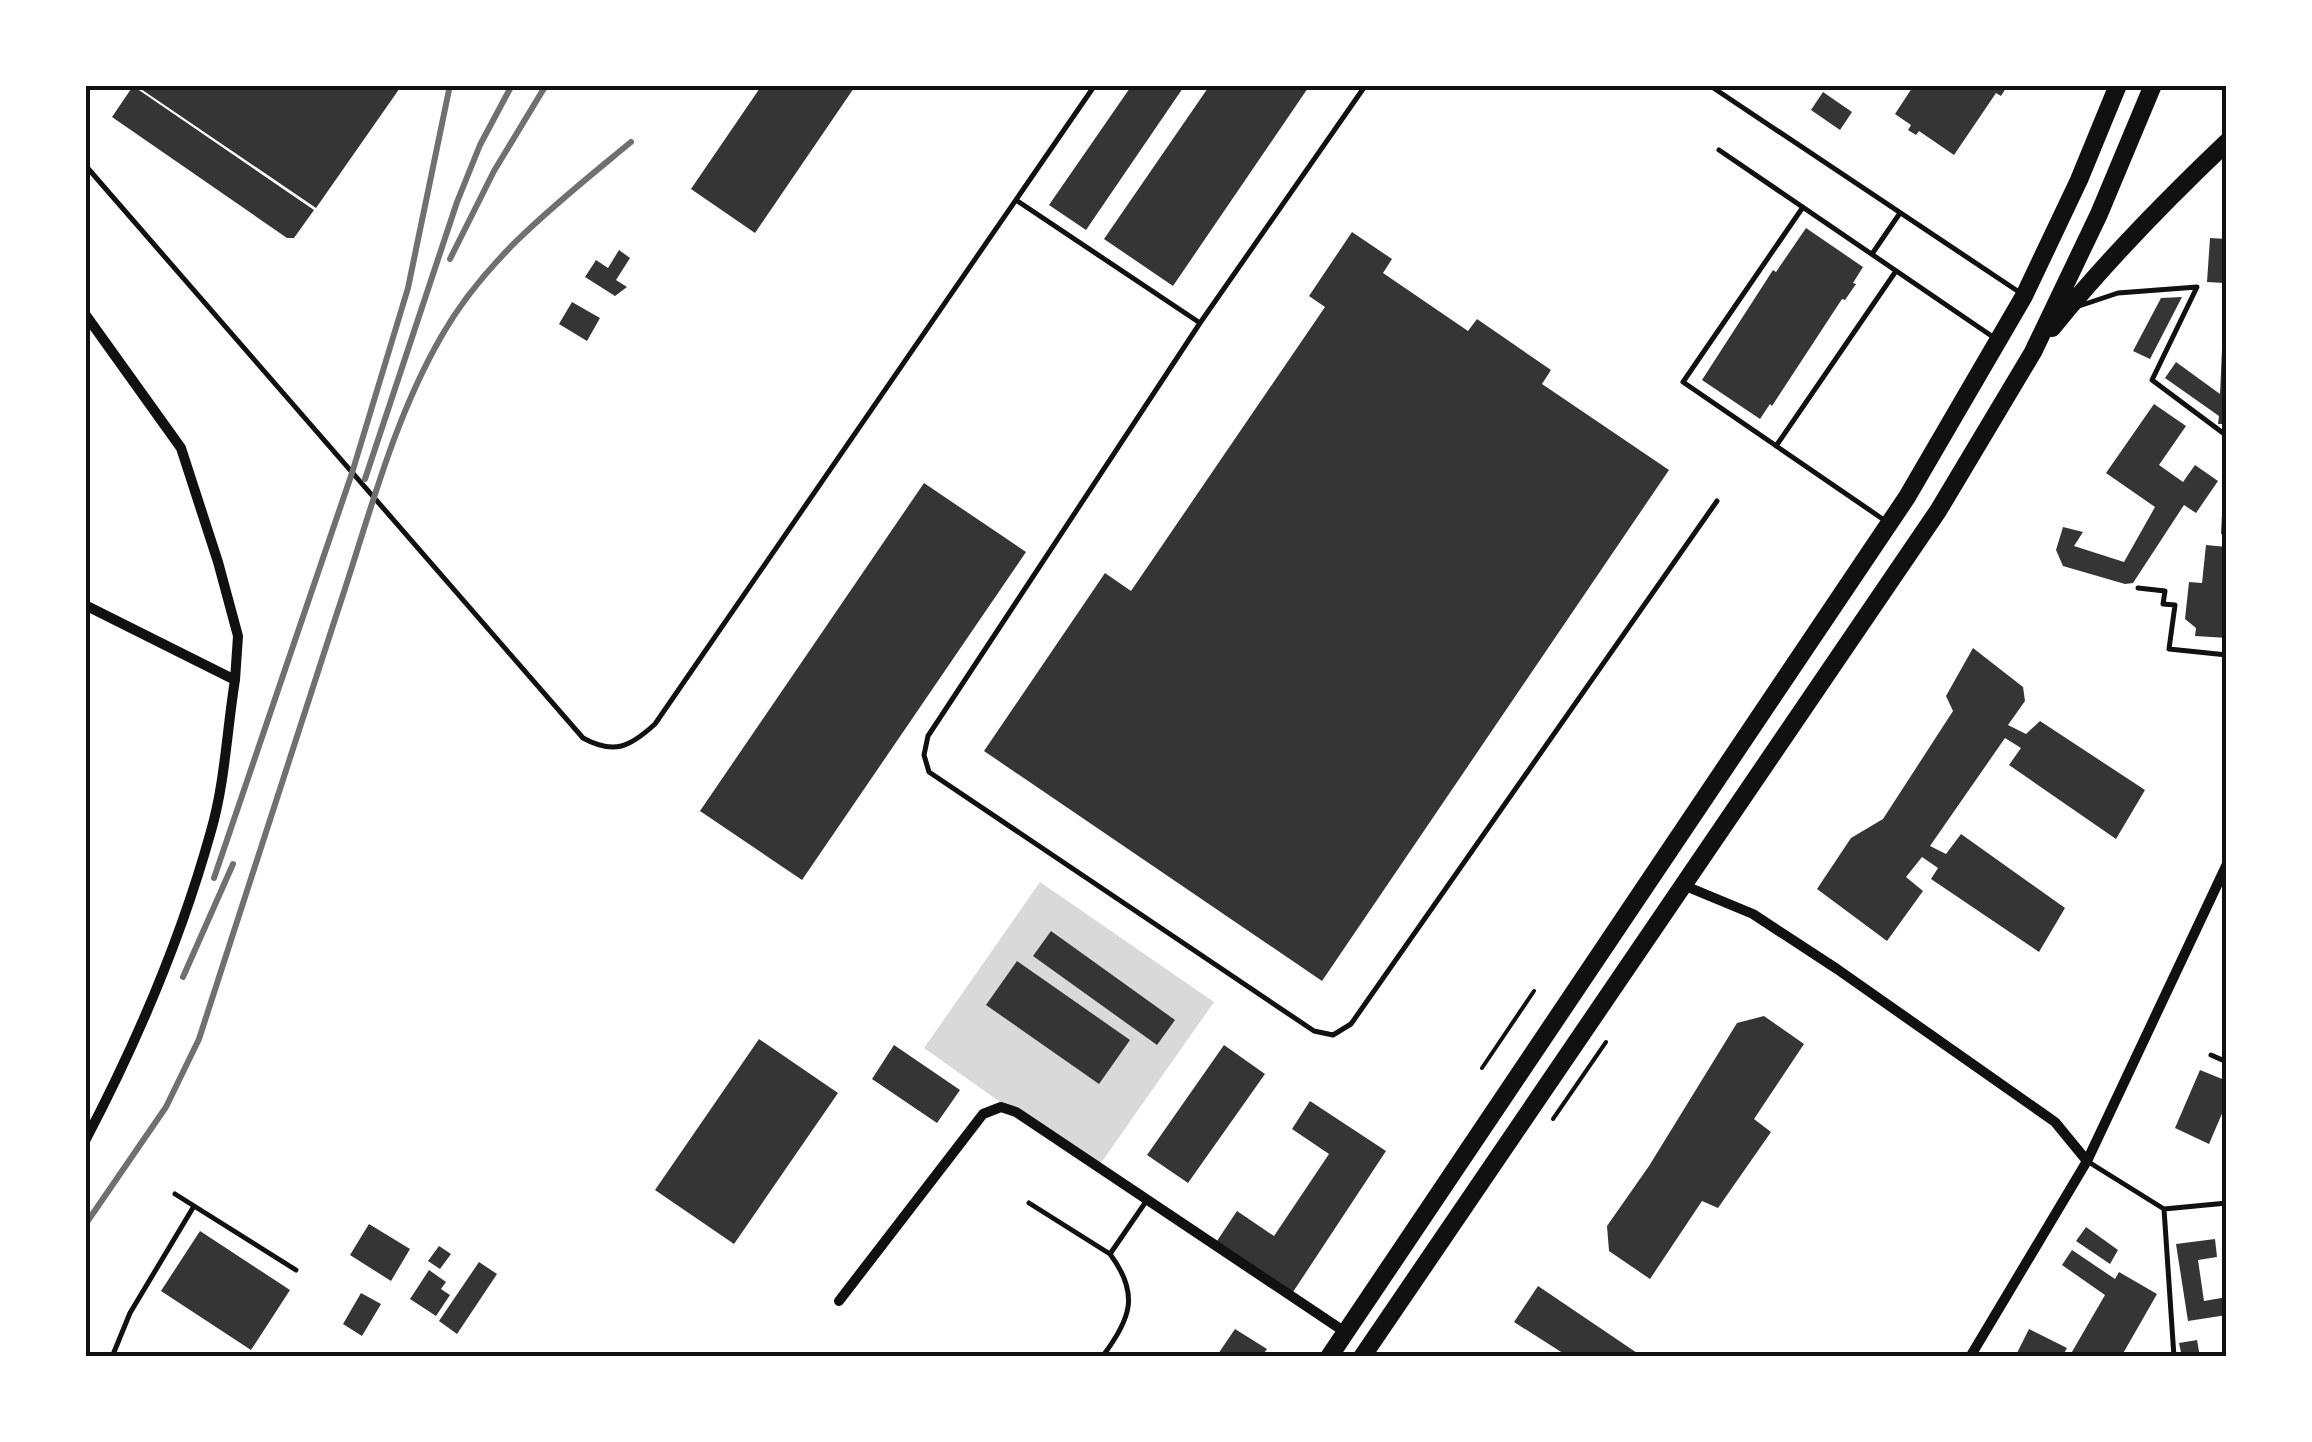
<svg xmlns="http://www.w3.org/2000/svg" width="2312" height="1442" viewBox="0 0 2312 1442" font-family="'IBM Plex Sans',sans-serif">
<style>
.water{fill:#d9d9d9}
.building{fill:#353535}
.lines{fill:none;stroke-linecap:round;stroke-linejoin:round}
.path{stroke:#111;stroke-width:4}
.service{stroke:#111;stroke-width:5}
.minor{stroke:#111;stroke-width:10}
.trunk{stroke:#111;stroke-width:18}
.rail{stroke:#707070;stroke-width:6}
.neatline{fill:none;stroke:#111;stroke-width:4}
</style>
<rect width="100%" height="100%" fill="#fff"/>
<path class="water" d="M1040,882L1214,1002L1096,1170L924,1048Z"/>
<path class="building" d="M135,85H402L316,208Z
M762,85H856L755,233L691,189Z
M1132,85H1185L1086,230L1049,205Z
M1210,85H1310L1173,286L1104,239Z
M1914,85H2008L2001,96L1996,93L1954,155L1919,131L1916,135L1908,130L1911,125L1895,114Z
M133,86L314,210L294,238H287L112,117Z
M1823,92L1852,112L1840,130L1811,110Z
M1806,228L1863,267L1853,283L1856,284L1845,300L1842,299L1772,406L1770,404L1760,419L1702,380L1773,270L1776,272Z
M1352,232L1392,259L1383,273L1468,331L1477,319L1551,370L1542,384L1669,470L1322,981L984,751L1105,573L1131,591L1325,307L1309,296Z
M2210,238L2227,239L2224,283L2207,282Z
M619,250L630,258L616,280L627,287L615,296L585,277L596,260L608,268Z
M2182,297L2150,359L2133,351L2161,298Z
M572,302L600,318L587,341L559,324Z
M2224,305H2227V424H2218L2219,416L2165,378L2176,362L2220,394Z
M2154,404L2186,426L2159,465L2183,482L2195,465L2218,481L2196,513L2184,505L2133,583L2125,584L2063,566L2056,550L2063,527L2083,532L2074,546L2124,562L2155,507L2106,473Z
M2224,474H2227V534H2221Z
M924,483L1026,552L802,880L700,811Z
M2206,545L2227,547V638L2195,636L2196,628L2185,619L2189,582L2202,583Z
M1973,648L2023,687L2025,701L2008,725L2026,734L2040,721L2145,790L2116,839L2009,765L2021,748L2005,738L1930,846L1946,854L1961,834L2065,908L2039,952L1931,879L1938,868L1922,857L1906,877L1923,891L1887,941L1817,889L1851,838L1883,819L1953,711L1946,696Z
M1051,931L1175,1020L1157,1045L1033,956Z
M1017,961L1130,1040L1099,1084L986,1005Z
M1764,1016L1804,1044L1754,1119L1771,1132L1718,1208L1702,1201L1650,1279L1609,1251L1607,1226L1649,1166L1737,1023Z
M759,1039L838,1093L734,1244L655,1190Z
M894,1045L960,1090L937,1123L872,1079Z
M1224,1045L1265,1074L1188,1183L1147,1155Z
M2200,1070L2227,1081V1102L2209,1144L2175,1128Z
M1310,1101L1386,1151L1293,1292L1217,1241L1237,1211L1274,1236L1329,1154L1292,1129Z
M369,1224L410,1249L391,1281L350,1255Z
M2086,1227L2118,1250L2110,1264L2076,1241Z
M200,1231L290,1290L251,1350L161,1291Z
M2215,1239L2217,1257L2198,1260L2204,1301L2227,1297V1315L2188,1321L2176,1244Z
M439,1246L451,1254L440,1269L428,1261Z
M2072,1250L2115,1279L2119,1272L2157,1294L2121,1357H2069L2105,1295L2062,1265Z
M479,1262L497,1274L457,1334L439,1321Z
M429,1270L446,1282L441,1289L450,1295L436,1316L410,1299Z
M1538,1286L1643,1357H1569L1514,1322Z
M361,1293L381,1304L362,1336L343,1324Z
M1235,1329L1267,1349L1261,1357H1216Z
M2029,1329L2067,1348L2062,1357H2015Z
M2197,1340L2200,1357H2182L2179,1343Z"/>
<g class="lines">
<path class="path" d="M1482,1068L1534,991
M1553,1119L1606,1042"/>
<path class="service" d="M1709,85L2022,294
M1363,89L1200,323L928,736L924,755L929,772L1314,1031L1333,1035L1351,1024L1717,501
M1719,150L1996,339
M85,165L583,738C614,755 630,747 655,724L1095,85
M1016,200L1200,323
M1803,207L1683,382L1887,522
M1872,254L1900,213
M2079,306L2118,293L2197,287L2152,380L2227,436
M1776,446L1896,271
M2138,588L2165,591L2163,604L2175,605L2169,649L2227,655
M2211,1055L2227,1062
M2087,1161L2164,1209L2227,1203
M175,1194L296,1270
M1029,1203L1110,1254L1147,1200
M2164,1209L2174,1357
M112,1357L130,1313L194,1206
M1102,1357C1131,1319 1140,1294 1110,1254"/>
<path class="minor" d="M85,314L181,448L218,562L238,636L235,680L85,605
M1683,885L1753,914L1837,969L2055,1122L2087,1161
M85,1141C137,1042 181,939 211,831C225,783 227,729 235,680
M839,1301L983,1114L1001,1107L1016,1112L1345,1332
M1970,1357L2087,1161L2227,864"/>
<path class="trunk" d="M2052,328C2106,261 2165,201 2227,142
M1329,1357L1907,497L2024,296L2079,180L2118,85
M1362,1357L1938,511L2033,352L2099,214L2153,85"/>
<path class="rail" d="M450,259L494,171L546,85
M365,479L457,202L480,145L512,85
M214,878L352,473L408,288L450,85
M183,977L233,864
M85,1225L166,1107L199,1039C245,897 291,755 337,613C368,521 392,422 441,337C486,257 561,200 631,142"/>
</g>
<rect width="2312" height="1442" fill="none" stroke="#ffffff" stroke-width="175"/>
<rect x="88" y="88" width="2136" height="1266" class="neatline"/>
</svg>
